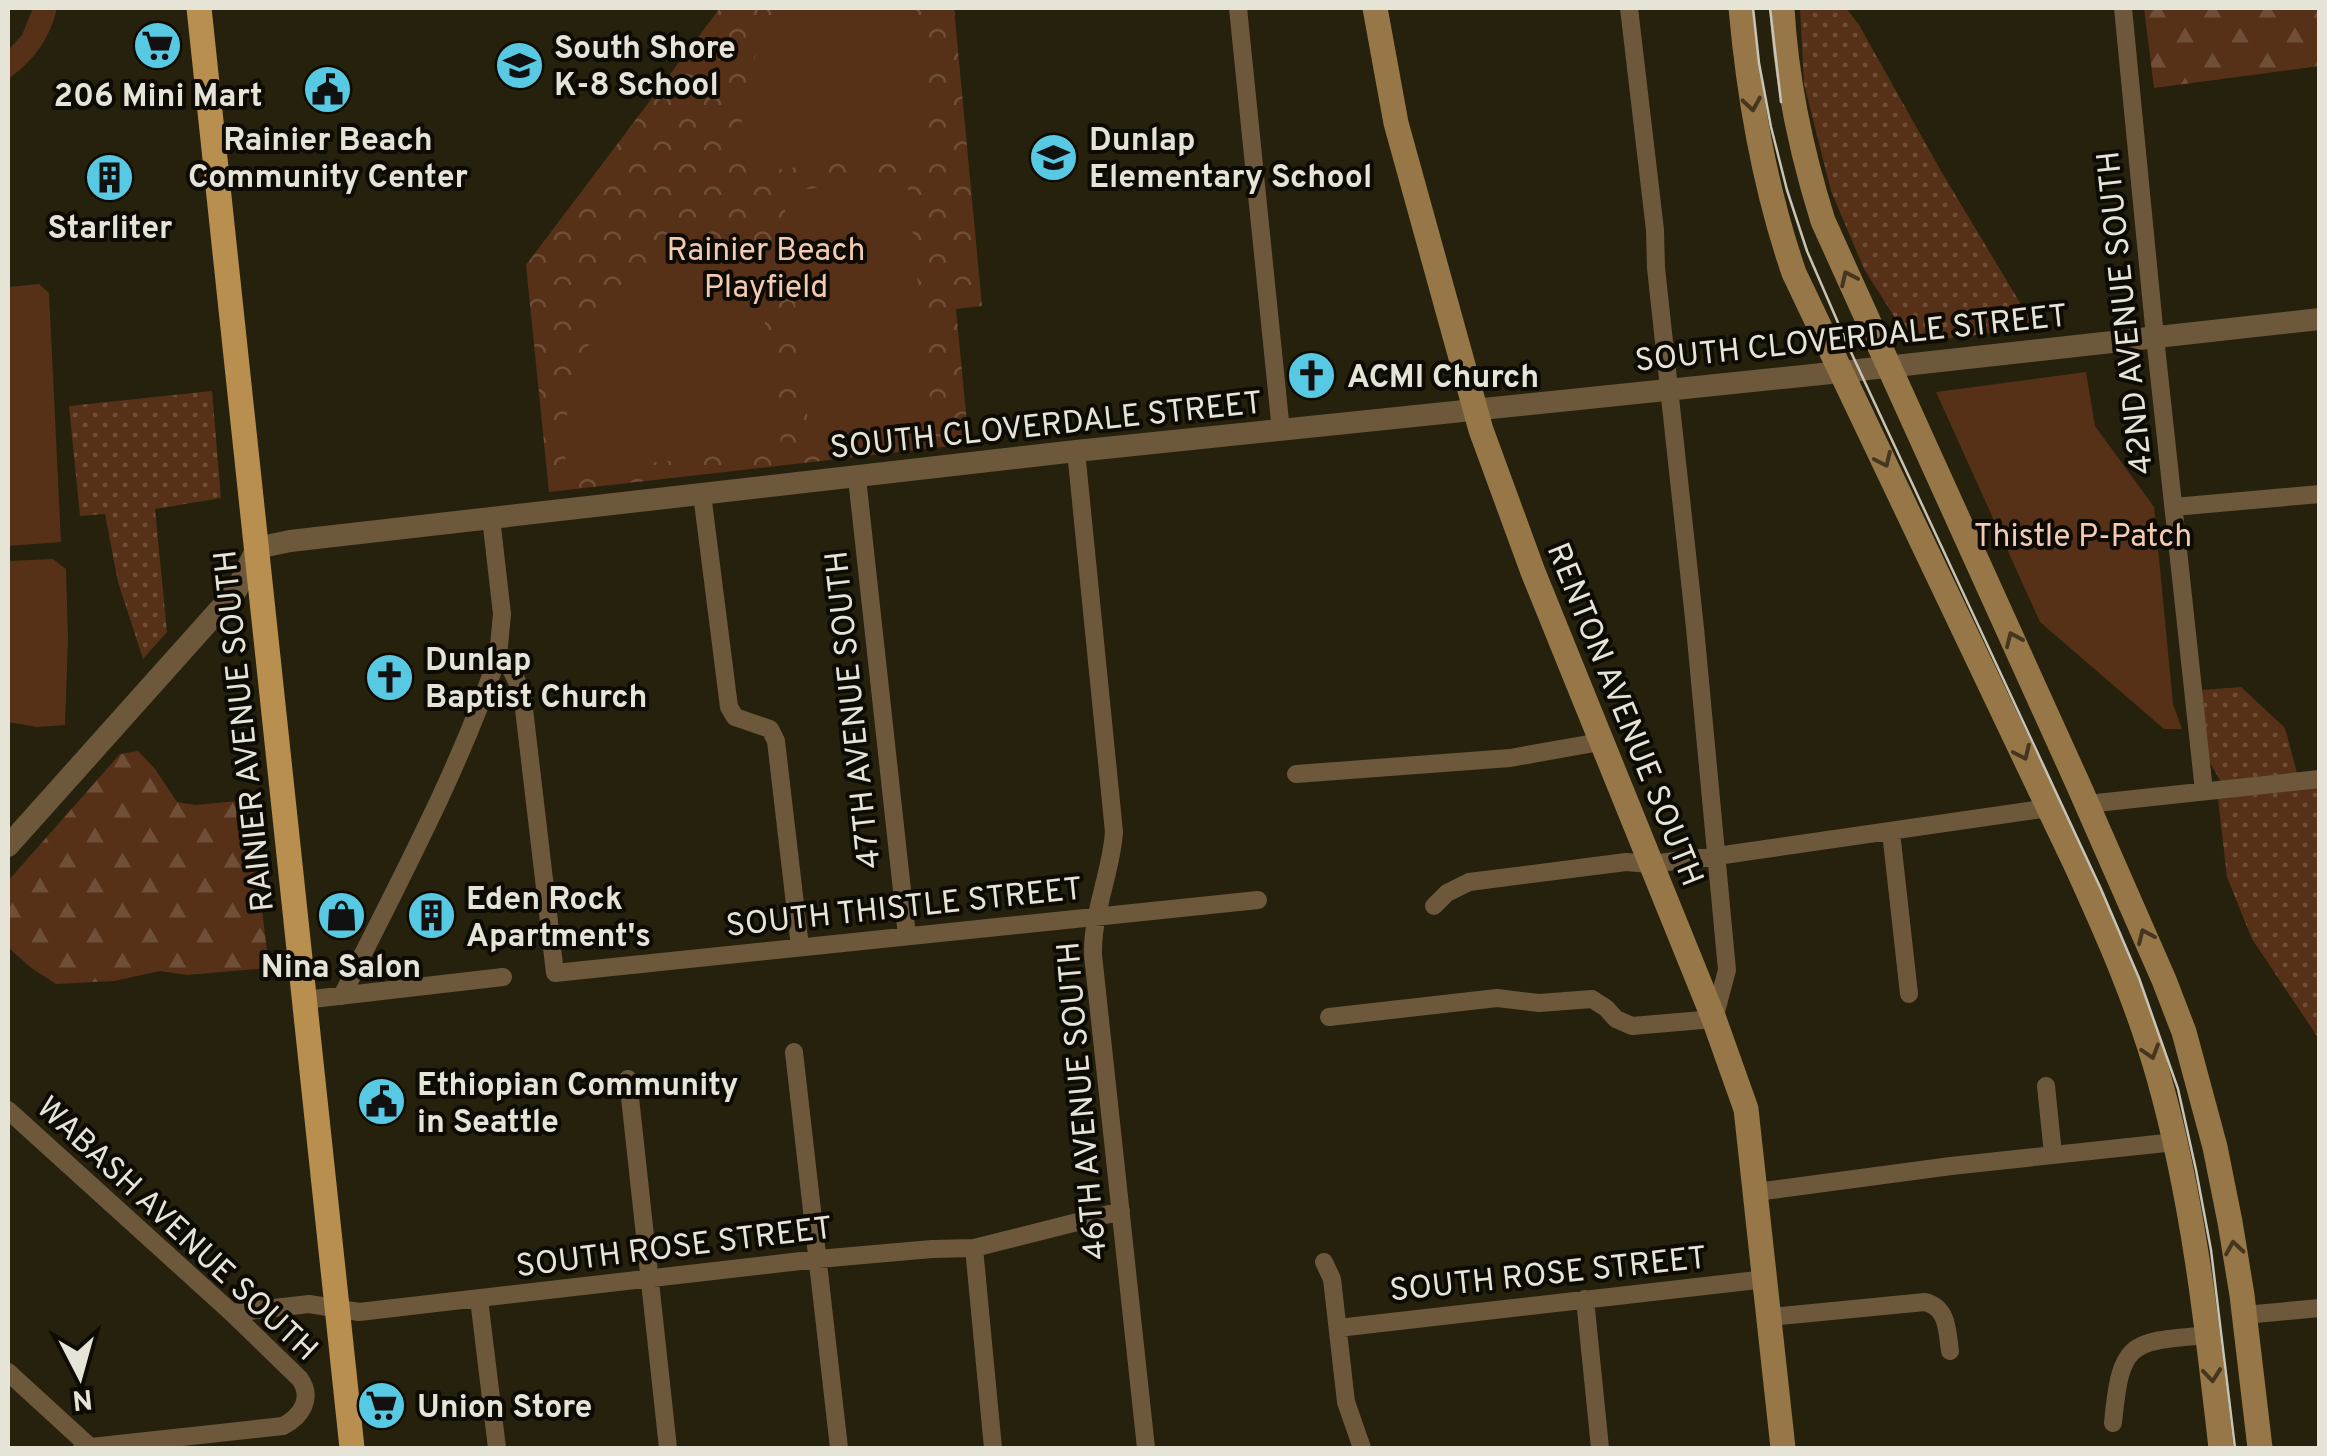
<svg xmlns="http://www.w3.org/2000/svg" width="2327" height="1456" viewBox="0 0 2327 1456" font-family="Overpass,sans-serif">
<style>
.grass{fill:url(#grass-dots)}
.forest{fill:url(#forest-firs)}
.park{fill:url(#park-crowns)}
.garden{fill:#573117}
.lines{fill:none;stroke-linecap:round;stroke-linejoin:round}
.minor{stroke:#6d583c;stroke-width:18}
.tertiary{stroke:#6d583c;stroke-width:22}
.secondary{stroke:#977748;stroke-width:25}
.primary{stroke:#b98f50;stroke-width:25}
.tram{stroke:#c7c4b6;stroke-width:2.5}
.oneway{stroke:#44361f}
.labels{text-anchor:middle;stroke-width:8;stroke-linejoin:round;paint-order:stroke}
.poi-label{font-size:32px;font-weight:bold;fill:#e6e4d7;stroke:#0d0b04;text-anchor:start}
.park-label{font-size:32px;fill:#f3cab2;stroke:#0d0b04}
.street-label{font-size:32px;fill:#e6e4d7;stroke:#0d0b04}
</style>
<defs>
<pattern id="grass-dots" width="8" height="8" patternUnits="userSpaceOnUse" patternTransform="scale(2.5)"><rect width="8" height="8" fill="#573117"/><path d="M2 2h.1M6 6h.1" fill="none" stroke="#6f4f38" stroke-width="1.8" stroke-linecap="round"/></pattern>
<pattern id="forest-firs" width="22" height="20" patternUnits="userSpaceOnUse" patternTransform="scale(2.5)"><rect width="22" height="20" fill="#573117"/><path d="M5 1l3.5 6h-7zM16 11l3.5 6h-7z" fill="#6f4f38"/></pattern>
<pattern id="park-crowns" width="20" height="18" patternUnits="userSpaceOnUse" patternTransform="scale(2.5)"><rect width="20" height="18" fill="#573117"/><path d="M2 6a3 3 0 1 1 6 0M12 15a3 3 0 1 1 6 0" fill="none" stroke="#6f4f38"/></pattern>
</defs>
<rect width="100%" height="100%" fill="#25210c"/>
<path class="grass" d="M1800,8H1846L1859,25L1941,171L2035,328L1911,343L1864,269L1831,191L1804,84Z
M212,391L221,498L155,509L167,632L143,659L118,582L105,514L80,516L69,406Z
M2241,687L2285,728L2297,773L2221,782L2209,761L2202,690Z
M2318,787L2319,789V1039L2252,939L2227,877L2218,799Z"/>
<path class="forest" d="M2144,8H2319V66L2154,88Z
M138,751L155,769L177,802L195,805L249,800L269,968L187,975L160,971L114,981L56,984L30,967L8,947V881L120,754Z"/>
<path class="park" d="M720,8H954L982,306L956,309L969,444L549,492L526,265Z"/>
<path class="garden" d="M33,8H57C50,38 34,61 8,79V50L22,35Z
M790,8H916L930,146L921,153L747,173C738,129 739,88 760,46C767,32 780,20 790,8Z
M907,177L934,438L811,451L783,192Z
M753,234L781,444L768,450L566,472C556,345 628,256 753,234Z
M39,284L49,293L61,542L8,546V287Z
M2086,372L2095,426L2154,507L2173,704L2182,729H2164L2040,622L1936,392Z
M53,559L66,569L68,639L65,725L37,727L8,722V561Z"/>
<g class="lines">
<path class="minor" d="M1238,8L1281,431
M2123,8L2155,337L2204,791
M1076,451L1114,832C1111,874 1092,912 1093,955L1146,1448
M857,478L907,936
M702,494L729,707L735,717L770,729L776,741L800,947
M2174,507L2320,494
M491,518L502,614L498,656L511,669L522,692L555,973L1258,900
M1296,774L1510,758L1600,742
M2087,804L2320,779
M1891,832L1909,994
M1434,906L1447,893L1469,882L1626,862L1650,864L1717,856L2049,808
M342,996C398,883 457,775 498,656
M304,1000L503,977
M1329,1017L1497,998L1539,1003L1592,999L1606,1008L1616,1019L1632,1026L1714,1019L1727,970L1695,628L1656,268L1655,230L1629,8
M794,1052L839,1448
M628,1079L668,1448
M2046,1086L2053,1154
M8,1110L232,1313L300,1379C313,1398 302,1416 283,1426L82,1448
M1756,1192L1951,1166L2175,1142
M974,1248L993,1448
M1324,1262L1332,1279L1346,1402L1362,1448
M479,1299L497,1448
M1585,1299L1600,1448
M232,1313L309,1304L359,1312L818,1259L932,1249L974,1248L1121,1211
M2244,1315L2320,1308
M1770,1317L1925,1302C1948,1308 1947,1330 1950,1351
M1338,1328L1766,1279
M8,1372L91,1448
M2113,1423C2121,1340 2129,1342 2208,1335"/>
<path class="tertiary" d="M8,846L236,591L257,548L290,541L1076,451L1841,372L2320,319"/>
<path class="secondary" d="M1375,8L1396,123L1481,430L1533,572L1714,1019L1746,1109L1783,1448
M1741,8C1749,98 1764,186 1794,273L2075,863C2107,933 2138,1003 2159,1078C2193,1199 2207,1324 2221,1448
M1782,8C1786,81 1801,151 1823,221L2078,784L2164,980L2184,1032L2215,1147L2230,1222L2242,1295L2260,1448"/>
<path class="primary" d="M199,8L352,1448"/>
<path class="tram" d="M1753,8L1759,63L1771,127L1787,190L1807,251L1849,348L2101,889L2139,978L2178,1089L2196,1170L2211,1250L2235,1448
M1770,8L1781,102"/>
</g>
<defs><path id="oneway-chevron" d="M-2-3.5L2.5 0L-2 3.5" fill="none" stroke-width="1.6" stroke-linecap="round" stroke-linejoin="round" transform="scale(2.5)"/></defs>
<g class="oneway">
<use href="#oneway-chevron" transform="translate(1752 104) rotate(81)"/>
<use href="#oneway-chevron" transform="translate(1848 278) rotate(-115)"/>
<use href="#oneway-chevron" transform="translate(1884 460) rotate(65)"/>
<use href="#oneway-chevron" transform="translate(2013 639) rotate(-114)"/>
<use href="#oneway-chevron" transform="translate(2023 753) rotate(65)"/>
<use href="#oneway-chevron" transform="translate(2145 936) rotate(-114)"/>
<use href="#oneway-chevron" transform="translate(2151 1052) rotate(73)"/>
<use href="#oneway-chevron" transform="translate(2234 1248) rotate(-99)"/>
<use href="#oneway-chevron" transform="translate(2212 1375) rotate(84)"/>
</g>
<defs>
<symbol id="supermarket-disc" viewBox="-11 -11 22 22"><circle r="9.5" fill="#58c9e3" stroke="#0d0b04"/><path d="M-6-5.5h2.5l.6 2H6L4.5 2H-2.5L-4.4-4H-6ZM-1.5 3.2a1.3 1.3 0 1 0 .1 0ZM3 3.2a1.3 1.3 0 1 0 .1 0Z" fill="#111"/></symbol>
<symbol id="school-disc" viewBox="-11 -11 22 22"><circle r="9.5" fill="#58c9e3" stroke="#0d0b04"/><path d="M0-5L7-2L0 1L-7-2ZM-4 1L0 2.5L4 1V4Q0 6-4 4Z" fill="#111"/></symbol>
<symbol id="civic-disc" viewBox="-11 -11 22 22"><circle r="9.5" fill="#58c9e3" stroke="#0d0b04"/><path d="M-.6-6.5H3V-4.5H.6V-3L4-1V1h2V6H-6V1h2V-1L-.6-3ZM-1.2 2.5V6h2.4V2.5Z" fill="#111"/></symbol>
<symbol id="building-disc" viewBox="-11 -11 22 22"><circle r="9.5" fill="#58c9e3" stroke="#0d0b04"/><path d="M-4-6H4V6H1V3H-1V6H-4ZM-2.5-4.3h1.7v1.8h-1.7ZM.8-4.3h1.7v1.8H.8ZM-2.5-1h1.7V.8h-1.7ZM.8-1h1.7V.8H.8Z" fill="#111"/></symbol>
<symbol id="church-disc" viewBox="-11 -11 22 22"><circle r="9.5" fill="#58c9e3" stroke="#0d0b04"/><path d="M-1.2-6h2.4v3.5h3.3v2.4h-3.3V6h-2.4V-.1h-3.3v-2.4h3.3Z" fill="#111"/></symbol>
<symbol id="shop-disc" viewBox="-11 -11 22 22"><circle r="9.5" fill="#58c9e3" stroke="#0d0b04"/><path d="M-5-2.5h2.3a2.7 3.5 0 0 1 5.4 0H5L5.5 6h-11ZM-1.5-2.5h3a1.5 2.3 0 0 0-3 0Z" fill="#111"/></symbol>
</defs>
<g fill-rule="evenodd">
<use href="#supermarket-disc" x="130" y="18" width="55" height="55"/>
<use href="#school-disc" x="492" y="38" width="55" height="55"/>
<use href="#civic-disc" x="300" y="62" width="55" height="55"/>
<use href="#school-disc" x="1026" y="130" width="55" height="55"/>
<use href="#building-disc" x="82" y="150" width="55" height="55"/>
<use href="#church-disc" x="1284" y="348" width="55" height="55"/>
<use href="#church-disc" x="362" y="650" width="55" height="55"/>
<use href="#shop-disc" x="314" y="888" width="55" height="55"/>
<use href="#building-disc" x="404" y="888" width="55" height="55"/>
<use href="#civic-disc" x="354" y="1074" width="55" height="55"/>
<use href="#supermarket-disc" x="354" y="1378" width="55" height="55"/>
</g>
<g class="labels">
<g class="poi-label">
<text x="554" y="58">South Shore<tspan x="554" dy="37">K-8 School</tspan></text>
<text x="158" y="106" text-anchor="middle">206 Mini Mart</text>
<text x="328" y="150" text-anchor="middle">Rainier Beach<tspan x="328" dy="37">Community Center</tspan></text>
<text x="1089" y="150">Dunlap<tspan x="1089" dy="37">Elementary School</tspan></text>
<text x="110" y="238" text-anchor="middle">Starliter</text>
<text x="1347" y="387">ACMI Church</text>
<text x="425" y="670">Dunlap<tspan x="425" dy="37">Baptist Church</tspan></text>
<text x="466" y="909">Eden Rock<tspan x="466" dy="37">Apartment's</tspan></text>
<text x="341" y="977" text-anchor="middle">Nina Salon</text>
<text x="417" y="1095">Ethiopian Community<tspan x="417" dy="37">in Seattle</tspan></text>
<text x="417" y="1417">Union Store</text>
</g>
<g class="park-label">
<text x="766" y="260">Rainier Beach<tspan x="766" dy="37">Playfield</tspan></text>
<text x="2083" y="546">Thistle P-Patch</text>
</g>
<g class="street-label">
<text transform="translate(2124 313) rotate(-96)" y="11">42ND AVENUE SOUTH</text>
<text transform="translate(1851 337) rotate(-6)" y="11">SOUTH CLOVERDALE STREET</text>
<text transform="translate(1046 424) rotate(-6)" y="11">SOUTH CLOVERDALE STREET</text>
<text transform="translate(852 710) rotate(-96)" y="11">47TH AVENUE SOUTH</text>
<text transform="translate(1626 714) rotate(68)" y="11">RENTON AVENUE SOUTH</text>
<text transform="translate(243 731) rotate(-96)" y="11">RAINIER AVENUE SOUTH</text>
<text transform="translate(904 906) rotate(-6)" y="11">SOUTH THISTLE STREET</text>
<text transform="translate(1081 1101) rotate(-95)" y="11">46TH AVENUE SOUTH</text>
<text transform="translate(178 1228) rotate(43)" y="11">WABASH AVENUE SOUTH</text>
<text transform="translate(674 1246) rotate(-7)" y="11">SOUTH ROSE STREET</text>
<text transform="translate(1548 1273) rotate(-6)" y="11">SOUTH ROSE STREET</text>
</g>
</g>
<rect width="2327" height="1456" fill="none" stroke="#e6e4d7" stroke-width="20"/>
<g transform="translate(80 1376) rotate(174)" stroke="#0d0b04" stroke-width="8" paint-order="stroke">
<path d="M0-8L18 38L0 25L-18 38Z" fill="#e6e4d7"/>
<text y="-15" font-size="28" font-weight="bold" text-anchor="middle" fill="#e6e4d7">N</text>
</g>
</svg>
